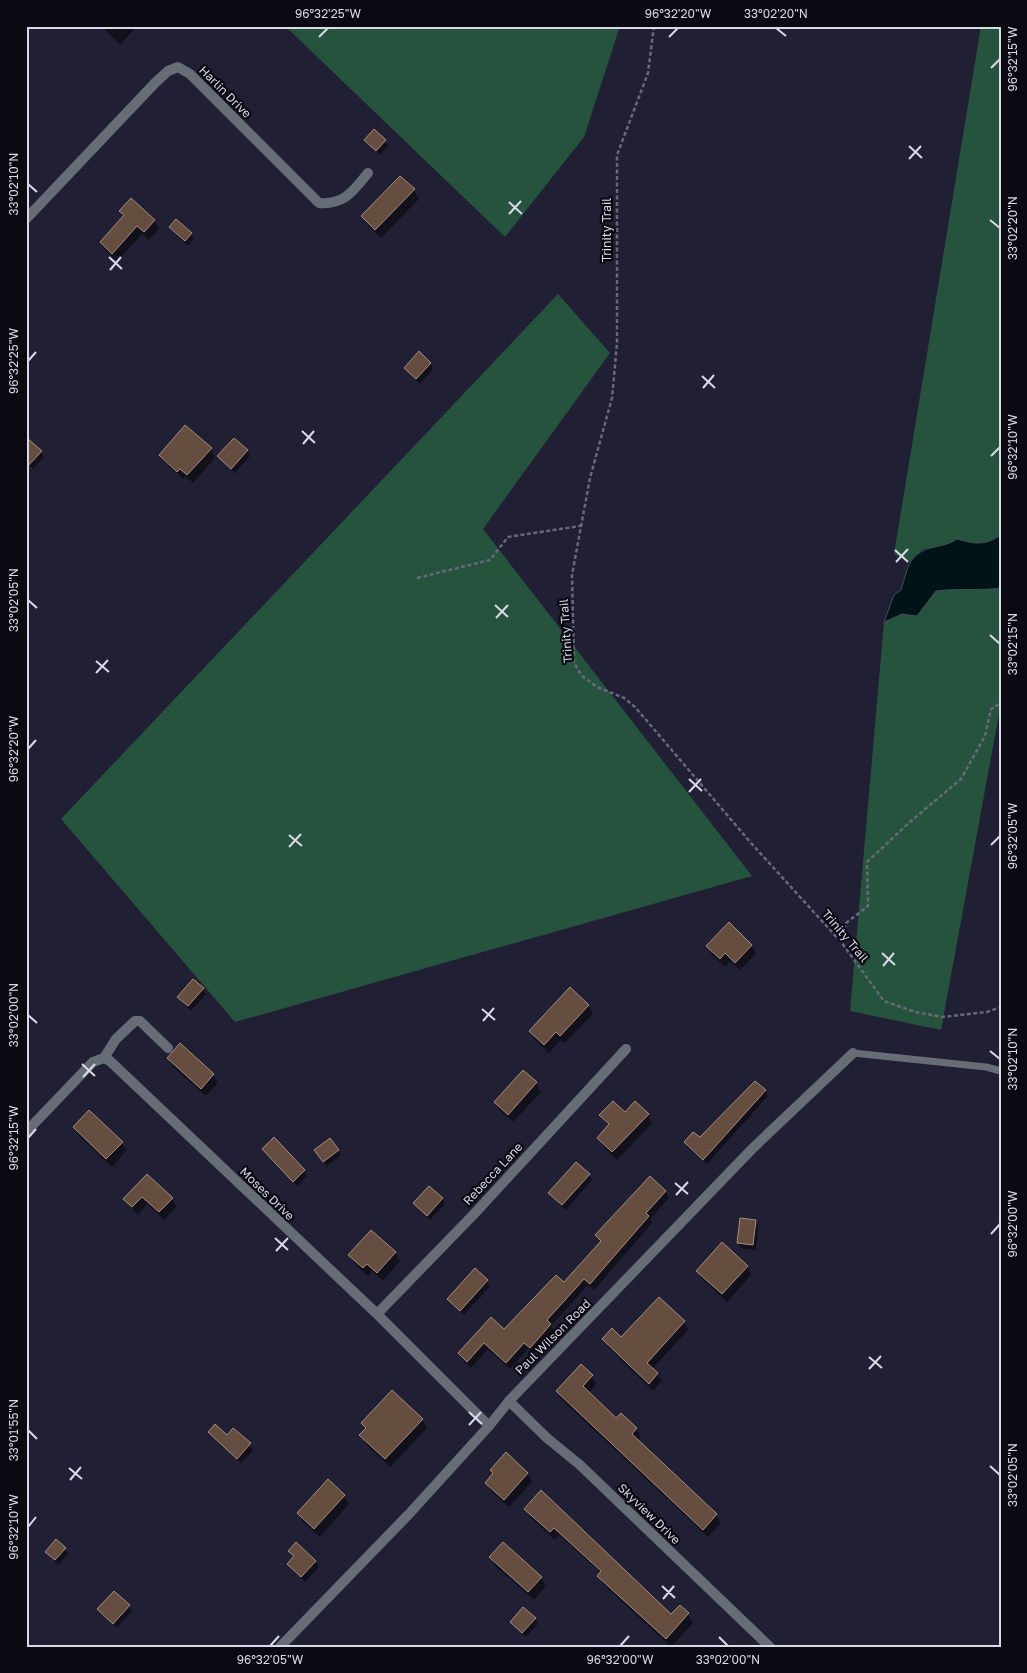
<svg xmlns="http://www.w3.org/2000/svg" width="1027" height="1673" viewBox="0 0 1027 1673" font-family="'Golos Text',sans-serif">
<style>
.green{fill:#26533d}
.water{fill:#001417;stroke:#414f55}
.shadow{fill:#0007}
.building{fill:#654e40;stroke:#a68c7c}
.lines{fill:none;stroke-linecap:round;stroke-linejoin:round}
.path{stroke:#69687a;stroke-width:2.5;stroke-dasharray:4 2.5;stroke-linecap:butt}
.service{stroke:#666d77;stroke-width:7}
.minor{stroke:#666d77;stroke-width:10}
.tertiary{stroke:#666d77;stroke-width:10}
.ticks{fill:none;stroke:#dad9e7;stroke-width:2}
.labels{text-anchor:middle;stroke-width:4.5;stroke-linejoin:round;paint-order:stroke}
.street-label{font-size:12px;fill:#dad9e7;stroke:#0b0a13}
.neatline{fill:none;stroke:#dad9e7;stroke-width:2}
.ticks-label{font-size:12px;text-anchor:middle;fill:#dad9e7}
</style>
<rect width="100%" height="100%" fill="#211f34"/>
<path class="green" d="M285,26H620L584,137L505,237Z
M981,26H1001V535C985,546 975,544 957,539L950,544L923,549L909,562L894,554Z
M558,294L610,353L483,529L752,876L235,1022L61,819Z
M1001,588V703L941,1030L850,1011L884,622L902,614L917,615L936,591C958,588 979,591 1001,588Z"/>
<path class="water" d="M1001,535V588C979,591 958,588 936,591L917,616L902,614L884,622L894,595L901,590C908,567 909,552 935,547C943,545 950,544 957,539C975,544 985,546 1001,535Z"/>
<path class="shadow" d="M101,26H137L120,45Z
M365,140L385,141L388,146L380,155Z
M414,190L419,199L381,238L367,225L363,217Z
M121,211L154,220L159,229L149,240L142,234L117,261L106,251L101,243L124,217Z
M170,227L191,234L194,239L188,246Z
M430,363L433,369L420,384L405,368Z
M211,449L215,458L193,483L185,476L183,479L165,463L160,455Z
M247,451L250,456L235,473L219,456Z
M41,452L44,457L33,469L26,462Z
M751,945L756,954L740,970L730,961L725,967L712,955L708,947Z
M203,989L206,994L191,1011L179,997Z
M588,1006L593,1014L565,1043L561,1040L549,1053L535,1040L530,1031Z
M168,1058L213,1075L218,1083L206,1096L173,1067Z
M536,1083L541,1092L513,1122L500,1111L495,1102Z
M765,1091L768,1096L707,1164L688,1148L685,1142L700,1139Z
M625,1114L648,1115L652,1123L617,1160L603,1146L598,1138L609,1127L601,1115Z
M74,1127L122,1143L126,1151L112,1167L79,1136Z
M263,1149L304,1171L307,1176L297,1186Z
M338,1150L341,1155L327,1166L318,1156Z
M589,1175L592,1180L566,1210L549,1193Z
M147,1176L172,1198L176,1207L164,1220L147,1204L138,1215L125,1200Z
M665,1191L669,1198L650,1219L652,1223L594,1290L588,1285L551,1326L554,1331L534,1354L528,1349L510,1369L488,1349L471,1368L463,1360L459,1354L504,1331L564,1284L601,1243L597,1235Z
M442,1199L445,1204L430,1220L415,1204Z
M755,1221L758,1227L756,1250L741,1248L738,1243Z
M371,1231L395,1253L400,1261L383,1281L372,1271L368,1276L354,1263L349,1255Z
M747,1266L751,1275L727,1302L702,1279L697,1271Z
M487,1281L490,1286L464,1315L448,1299Z
M684,1322L688,1330L652,1369L662,1381L653,1391L608,1347L603,1339L621,1338Z
M592,1376L596,1384L589,1393L616,1419L636,1429L641,1437L638,1441L716,1515L721,1523L708,1537L562,1400L557,1392Z
M422,1419L427,1428L390,1467L366,1444L361,1435L366,1430L362,1424Z
M234,1429L253,1450L241,1463L209,1432L227,1437Z
M491,1471L527,1473L532,1482L509,1507L491,1491L486,1483L494,1475Z
M541,1492L672,1616L688,1614L693,1623L671,1647L603,1584L598,1576L601,1573L559,1535L555,1540L531,1518L526,1509Z
M344,1496L349,1504L320,1537L303,1522L298,1513Z
M503,1543L541,1578L546,1586L534,1600L495,1566L491,1557Z
M65,1549L68,1554L58,1565L46,1552Z
M290,1551L315,1561L319,1567L305,1582L288,1564L294,1557Z
M129,1606L132,1611L117,1628L99,1610Z
M535,1619L538,1624L526,1637L512,1622Z"/>
<path class="building" d="M374,129L386,140L376,151L364,140Z
M400,176L415,189L375,230L361,216Z
M131,198L155,220L144,232L137,226L112,254L100,242L124,215L119,211Z
M176,219L192,233L185,241L169,227Z
M419,351L431,363L416,379L404,368Z
M185,425L212,448L187,475L180,469L177,472L159,455Z
M26,437L42,451L26,468Z
M234,438L248,450L231,469L217,456Z
M729,922L752,945L735,963L725,953L720,959L706,946Z
M193,979L204,988L188,1006L177,997Z
M570,987L589,1005L560,1036L556,1032L544,1045L529,1031Z
M180,1043L214,1074L201,1089L167,1058Z
M523,1070L537,1082L508,1115L494,1102Z
M755,1081L766,1090L703,1160L684,1142L693,1132L700,1137Z
M613,1101L625,1112L635,1101L649,1114L612,1152L597,1138L609,1124L599,1115Z
M89,1110L123,1142L106,1159L73,1127Z
M274,1137L305,1170L293,1182L262,1149Z
M330,1138L339,1150L323,1162L314,1150Z
M576,1162L590,1174L562,1205L548,1193Z
M147,1174L173,1198L159,1212L142,1197L132,1207L123,1199Z
M650,1176L666,1191L646,1213L649,1216L590,1284L584,1279L547,1320L551,1324L530,1348L524,1343L506,1363L484,1343L467,1362L458,1353L491,1317L504,1329L556,1275L564,1282L601,1241L595,1235Z
M429,1186L443,1198L427,1216L413,1203Z
M740,1218L756,1220L753,1245L737,1243Z
M371,1230L396,1252L377,1273L367,1264L363,1268L348,1255Z
M722,1242L748,1266L722,1294L696,1271Z
M475,1268L488,1280L460,1311L447,1299Z
M659,1297L685,1321L647,1363L658,1373L649,1384L602,1339L612,1328L621,1337Z
M581,1364L593,1375L583,1386L616,1418L621,1413L637,1428L632,1434L717,1514L703,1530L556,1391Z
M392,1390L423,1419L385,1459L359,1435L366,1428L361,1423Z
M215,1424L227,1435L233,1428L251,1443L237,1459L208,1432Z
M506,1452L528,1473L504,1500L485,1483L493,1473L490,1470Z
M328,1479L345,1495L314,1529L297,1513Z
M541,1490L671,1614L680,1605L689,1613L666,1639L597,1576L601,1571L554,1528L550,1532L524,1509Z
M56,1539L66,1548L55,1560L45,1552Z
M296,1542L316,1561L301,1577L287,1564L294,1556L288,1551Z
M503,1542L542,1577L528,1592L489,1557Z
M114,1591L130,1605L113,1624L97,1609Z
M523,1607L536,1618L522,1633L510,1622Z"/>
<g class="lines">
<path class="path" d="M654,26L648,73L617,155V343L612,398L590,478L572,575L574,663L582,676L597,687L624,698L635,707L751,843L841,942L884,1001L915,1012L943,1017L987,1012L1001,1007
M417,578L490,560L508,537L580,526
M841,942L846,923L868,906L867,862L911,821L961,779L985,736L991,709L1001,703"/>
<path class="service" d="M853,1053L986,1067L1001,1071"/>
<path class="minor" d="M26,219L155,83L168,71L178,67L190,74L319,203C345,205 353,191 368,173
M104,1058L116,1039L135,1021H140L168,1048
M26,1132L93,1062L104,1058L110,1061L377,1314L489,1426
M377,1314L475,1213L626,1049
M509,1401L753,1148L853,1053"/>
<path class="tertiary" d="M280,1647L409,1514L489,1426L509,1401L547,1438L580,1465L770,1647"/>
</g>
<path class="ticks" d="M776,28L786,36M319,37L328,28M669,37L678,28M991,68L1000,59M909,146L922,158M909,159L921,146M28,184L37,192M509,202L522,214M509,214L521,201M990,220L1000,228M109,257L122,269M110,270L121,257M28,361L36,352M702,376L715,388M703,388L714,375M302,431L315,443M303,444L314,431M991,456L1000,447M895,550L908,562M896,562L908,549M28,600L37,608M495,605L508,617M496,618L508,605M990,635L1000,644M96,661L109,672M96,673L108,660M28,749L36,740M689,779L702,791M689,792L701,779M289,835L302,846M991,845L1000,836M289,847L301,834M882,953L895,965M883,966L894,953M482,1009L495,1020M28,1015L37,1023M483,1021L494,1008M990,1051L1000,1059M82,1064L95,1076M83,1077L95,1064M28,1138L36,1129M675,1183L688,1194M676,1195L688,1182M991,1234L1000,1224M275,1238L288,1250M276,1251L288,1238M869,1357L882,1368M869,1369L881,1356M469,1412L482,1424M469,1425L481,1412M28,1430L37,1439M990,1466L1000,1475M69,1468L82,1479M70,1480L81,1467M28,1527L36,1517M662,1586L675,1598M663,1599L674,1586M719,1637L728,1646M270,1646L279,1636M620,1646L629,1636"/>
<g class="labels">
<g class="street-label">
<text transform="translate(225 92) rotate(45)" y="4">Harlin Drive</text>
<text transform="translate(607 230) rotate(-90)" y="4">Trinity Trail</text>
<text transform="translate(566 631) rotate(-94)" y="4">Trinity Trail</text>
<text transform="translate(845 936) rotate(50)" y="4">Trinity Trail</text>
<text transform="translate(493 1174) rotate(-47)" y="4">Rebecca Lane</text>
<text transform="translate(267 1194) rotate(44)" y="4">Moses Drive</text>
<text transform="translate(553 1337) rotate(-45)" y="4">Paul Wilson Road</text>
<text transform="translate(649 1514) rotate(44)" y="4">Skyview Drive</text>
</g>
</g>
<rect width="1027" height="1673" fill="none" stroke="#0b0a13" stroke-width="55"/>
<rect x="28" y="28" width="972" height="1618" class="neatline"/>
<g class="ticks-label">
<text x="328" y="18">96°32'25"W</text>
<text x="678" y="18">96°32'20"W</text>
<text x="776" y="18">33°02'20"N</text>
<text transform="translate(1013 59) rotate(-90)" y="4">96°32'15"W</text>
<text transform="translate(14 184) rotate(-90)" y="4">33°02'10"N</text>
<text transform="translate(1013 228) rotate(-90)" y="4">33°02'20"N</text>
<text transform="translate(14 361) rotate(-90)" y="4">96°32'25"W</text>
<text transform="translate(1013 447) rotate(-90)" y="4">96°32'10"W</text>
<text transform="translate(14 600) rotate(-90)" y="4">33°02'05"N</text>
<text transform="translate(1013 644) rotate(-90)" y="4">33°02'15"N</text>
<text transform="translate(14 749) rotate(-90)" y="4">96°32'20"W</text>
<text transform="translate(1013 836) rotate(-90)" y="4">96°32'05"W</text>
<text transform="translate(14 1015) rotate(-90)" y="4">33°02'00"N</text>
<text transform="translate(1013 1059) rotate(-90)" y="4">33°02'10"N</text>
<text transform="translate(14 1138) rotate(-90)" y="4">96°32'15"W</text>
<text transform="translate(1013 1224) rotate(-90)" y="4">96°32'00"W</text>
<text transform="translate(14 1430) rotate(-90)" y="4">33°01'55"N</text>
<text transform="translate(1013 1475) rotate(-90)" y="4">33°02'05"N</text>
<text transform="translate(14 1527) rotate(-90)" y="4">96°32'10"W</text>
<text x="270" y="1664">96°32'05"W</text>
<text x="620" y="1664">96°32'00"W</text>
<text x="728" y="1664">33°02'00"N</text>
</g>
</svg>
